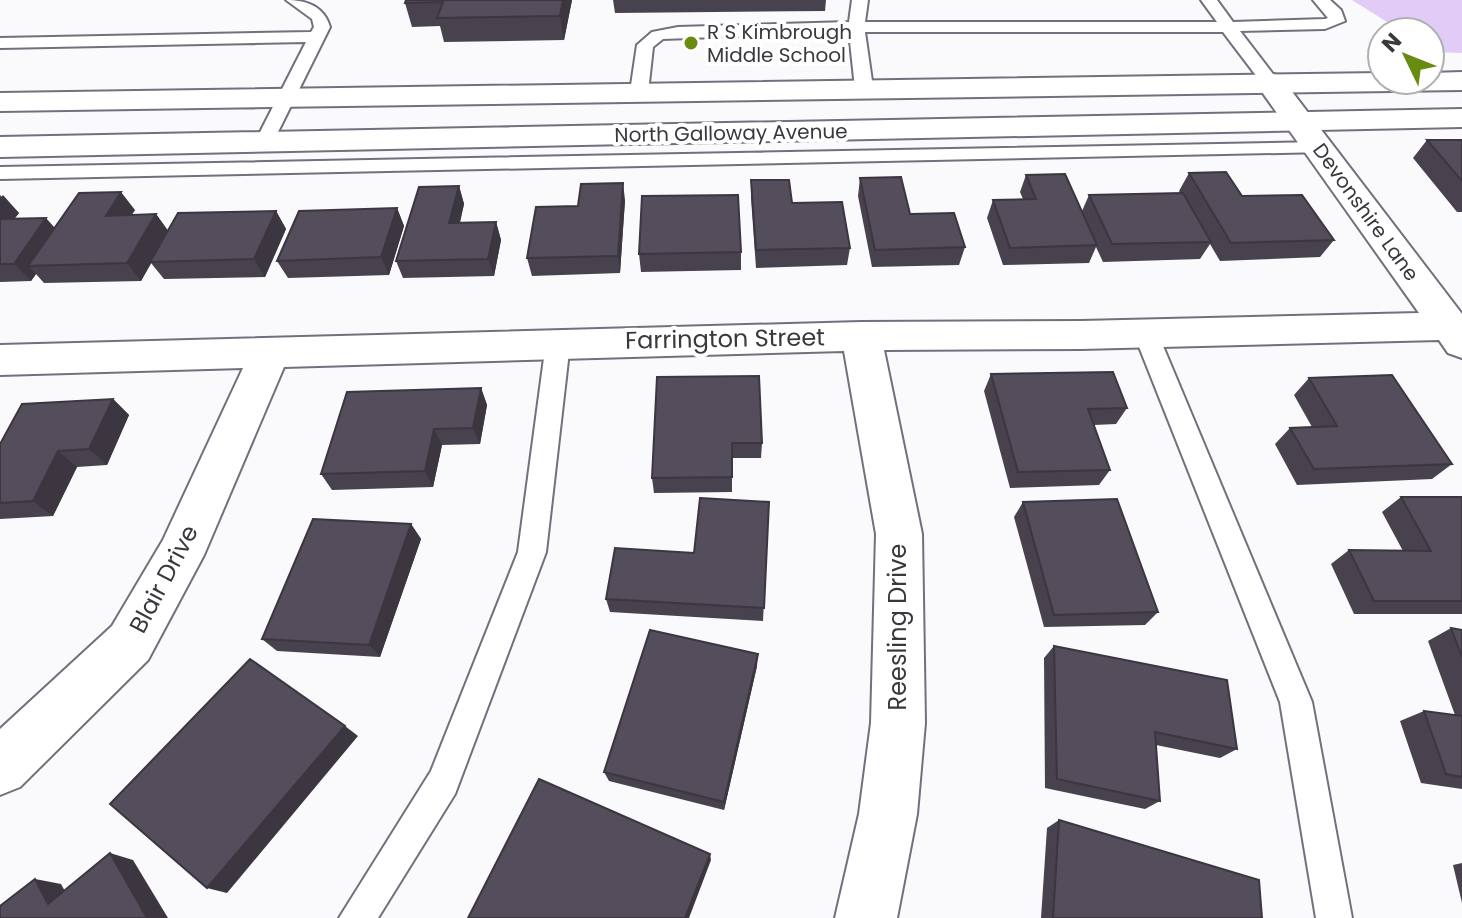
<svg xmlns="http://www.w3.org/2000/svg" width="1462" height="918" viewBox="0 0 1462 918" font-family="Poppins,sans-serif">
<style>
.green{fill:#e0ccf7}
.lines{fill:none;stroke-linecap:round;stroke-linejoin:round}
.service-casing{stroke:#756e7d;stroke-width:4}
.minor-casing{stroke:#756e7d;stroke-width:4}
.secondary-casing{stroke:#756e7d;stroke-width:4}
.service{fill:#fff;fill-rule:evenodd}
.minor{fill:#fff;fill-rule:evenodd}
.secondary{fill:#fff;fill-rule:evenodd}
.wall{fill:#48424e}
.shaded-wall{fill:#3b3640}
.building{fill:#544d5b;stroke:#3b3640;stroke-width:2}
.poi-dot{fill:#688b12;stroke:#fff;stroke-width:3}
.labels{text-anchor:middle;stroke-width:8;stroke-linejoin:round;paint-order:stroke}
.far-poi-label{font-size:20px;fill:#3a373d;stroke:#fff;text-anchor:start}
.far-street-label{font-size:20px;fill:#3a373d;stroke:#fff}
.street-label{font-size:24px;fill:#3a373d;stroke:#fff}
</style>
<rect width="100%" height="100%" fill="#faf9fc"/>
<path class="green" d="M1352,0H1462V53L1436,52L1430,49V32H1403Z"/>
<g class="lines">
<defs>
<path id="service" d="M286,0C306,0 324,6 330,27L273,142L264,148L255,142L306,42L0,48V38L311,32L314,27L312,19Z
M852,0H868L865,22H1217L1201,0H1217L1233,22L1325,19L1328,18L1313,0H1330L1341,10L1345,21L1325,29L1240,31L1279,82L1270,87L1264,86L1223,32H865L873,88L870,92L864,93L855,88L849,32L663,39L653,47L648,92L639,97L630,92L637,45L652,32L678,27L849,22Z
M1319,142L1326,144L1328,148L1326,152L0,179V167Z
M1146,326L1154,328L1158,334L1312,702L1352,918H1316L1280,702L1134,334L1138,328Z
M558,334L566,337L570,343L546,552L455,794L378,918H339L431,771L518,552L546,343L550,337Z"/>
<path id="minor" d="M1270,73L1280,76L1462,314V358L1448,353L1439,340L1081,349L884,350L922,534L925,723L917,814L897,918H835L859,814L871,723L876,534L844,351L284,367L204,555L148,660L20,787L0,795V729L112,626L163,540L243,368L0,375V345L861,322L1081,321L1419,313L1255,82L1260,76Z"/>
<path id="secondary" d="M1462,72V90L0,111V93L1382,73V80H1430V73Z
M1462,109V127L0,157V137Z"/>
</defs>
<use href="#service" class="service-casing"/>
<use href="#minor" class="minor-casing"/>
<use href="#secondary" class="secondary-casing"/>
<use href="#service" class="service"/>
<use href="#minor" class="minor"/>
<use href="#secondary" class="secondary"/>
</g>
<path class="wall" d="M572,0L564,40L444,42L440,26L412,27L405,3Z
M613,0H826L825,11L615,13Z
M1427,140H1462V212H1457L1413,158Z
M1189,173L1242,196L1334,240L1320,257L1220,261L1210,244L1200,259L1103,262L1096,247L1089,263L1003,265L987,218L993,200L1023,199L1020,192L1026,175L1082,211L1089,195L1180,193L1179,191Z
M860,178L910,214L965,247L959,265L872,267L858,196Z
M751,180L792,203L850,248L847,265L756,268L751,198Z
M459,186L464,204L460,223L496,222L501,240L494,276L403,278L396,261Z
M0,195L19,213L14,219L55,228L135,210L131,215L156,214L168,231L276,211L286,229L265,277L164,279L151,263L141,281L44,283L36,274L31,281L0,282Z
M625,200L620,273L532,276L527,258L578,206Z
M397,208L404,226L389,275L288,278L277,261Z
M741,252V270L641,272L639,254Z
M991,374L1127,408L1116,424L1094,425L1110,470L1099,485L1010,488L984,391Z
M657,377L762,443L761,458H732V492L654,493L652,478Z
M1309,378L1452,464L1432,479L1297,485L1275,444L1290,428L1312,427L1294,395Z
M481,388L487,405L480,444L442,445L433,487L332,490L321,474Z
M113,399L129,415L107,465L77,467L53,516L0,519V444Z
M1401,497H1462V614H1354L1331,564L1349,550L1403,551L1382,512Z
M769,502L763,621L610,612L606,599L694,553Z
M1023,502L1158,612L1145,625L1044,627L1014,517Z
M411,524L421,539L380,657L277,651L262,639Z
M1451,628L1462,630V789L1421,783L1400,721L1424,711L1455,715L1428,641Z
M1054,646L1237,749L1220,758L1156,745L1160,801L1145,809L1045,788L1044,658Z
M757,666L724,810L609,781L604,772Z
M1059,820L1262,918H1041L1047,828Z
M1462,863V903L1453,865Z"/>
<path class="shaded-wall" d="M563,0H572L564,40L560,16Z
M623,183L625,200L620,273L618,256Z
M459,186L464,204L455,241L449,223Z
M121,192L135,210L120,233L106,216Z
M3,195L19,213L0,237V199Z
M397,208L404,226L389,275L381,257Z
M276,211L286,229L265,277L254,259Z
M156,214L169,232L141,281L127,263Z
M46,218L62,236L28,266L36,274L31,281L14,264Z
M496,222L501,240L494,276L488,259Z
M481,388L487,405L480,444L473,428Z
M113,399L129,415L107,465L89,449Z
M434,429L442,445L433,487L425,471Z
M58,451L77,467L53,516L33,501Z
M411,524L421,539L380,657L369,645Z
M758,654L757,666L724,810V802Z
M345,726L358,736L227,893L207,888Z
M110,853L133,860L168,918H147Z
M710,854L711,860L689,918H685Z
M35,879L61,884L74,908L48,904Z"/>
<path class="building" d="M406,0H563L560,16L437,18L443,2L405,3Z
M1427,140H1462V181Z
M1226,172L1242,196L1302,195L1334,240L1231,243L1189,173Z
M1065,174L1097,245L1010,248L993,200L1036,199L1026,175Z
M901,177L910,214L954,213L965,247L875,250L860,178Z
M751,180H789L792,203L842,202L850,248L756,250Z
M623,183L618,256L527,258L536,207L578,206L581,184Z
M459,186L449,223L496,222L488,259L396,261L419,187Z
M121,192L106,216L156,214L127,263L28,266L79,193Z
M1183,193L1211,242L1112,244L1089,195Z
M738,195L741,252L639,254L642,196Z
M397,208L381,257L277,261L299,211Z
M276,211L254,259L150,262L178,213Z
M46,218L14,264H0V219Z
M1113,372L1127,408L1088,409L1110,470L1018,472L991,374Z
M1392,375L1452,464L1314,469L1290,428L1337,426L1309,378Z
M759,376L762,443H732V477L652,478L657,377Z
M481,388L473,428L434,429L425,471L321,474L347,392Z
M113,399L89,449L58,451L33,501L0,503V444L22,404Z
M1401,497H1462V601H1374L1349,550L1431,551Z
M700,498L769,502L764,608L606,599L615,548L694,553Z
M1117,499L1158,612L1054,615L1023,502Z
M313,519L411,524L369,645L262,639Z
M1451,628L1462,630V657Z
M650,630L758,654L724,802L604,772Z
M1054,646L1227,680L1237,749L1155,732L1160,801L1057,779Z
M250,659L345,726L207,888L110,804Z
M1424,711L1462,716V777L1446,774Z
M539,779L710,854L685,918H468Z
M1059,820L1259,880L1262,918H1053Z
M110,853L147,918H0V906L35,879L48,904Z"/>
<circle class="poi-dot" cx="691" cy="43" r="8"/>
<g class="labels">
<g class="far-poi-label">
<text x="707" y="39">R S Kimbrough<tspan x="707" dy="23">Middle School</tspan></text>
</g>
<g class="far-street-label">
<text transform="translate(731 133) rotate(-1)" y="7">North Galloway Avenue</text>
<text transform="translate(1366 212) rotate(54)" y="7">Devonshire Lane</text>
</g>
<g class="street-label">
<text transform="translate(725 339) rotate(-1)" y="8">Farrington Street</text>
<text transform="translate(164 579) rotate(-62)" y="8">Blair Drive</text>
<text transform="translate(898 627) rotate(-90)" y="8">Reesling Drive</text>
</g>
</g>
<g transform="translate(1406 56) rotate(313)"><circle r="38" fill="#ffffff" stroke="#b0afb1" stroke-width="2"/>
<path d="M0-6L14 30L0 20L-14 30Z" fill="#688b12"/>
<text y="-12" font-size="22" font-weight="bold" text-anchor="middle" fill="#3a373d">N</text>
</g>
</svg>
